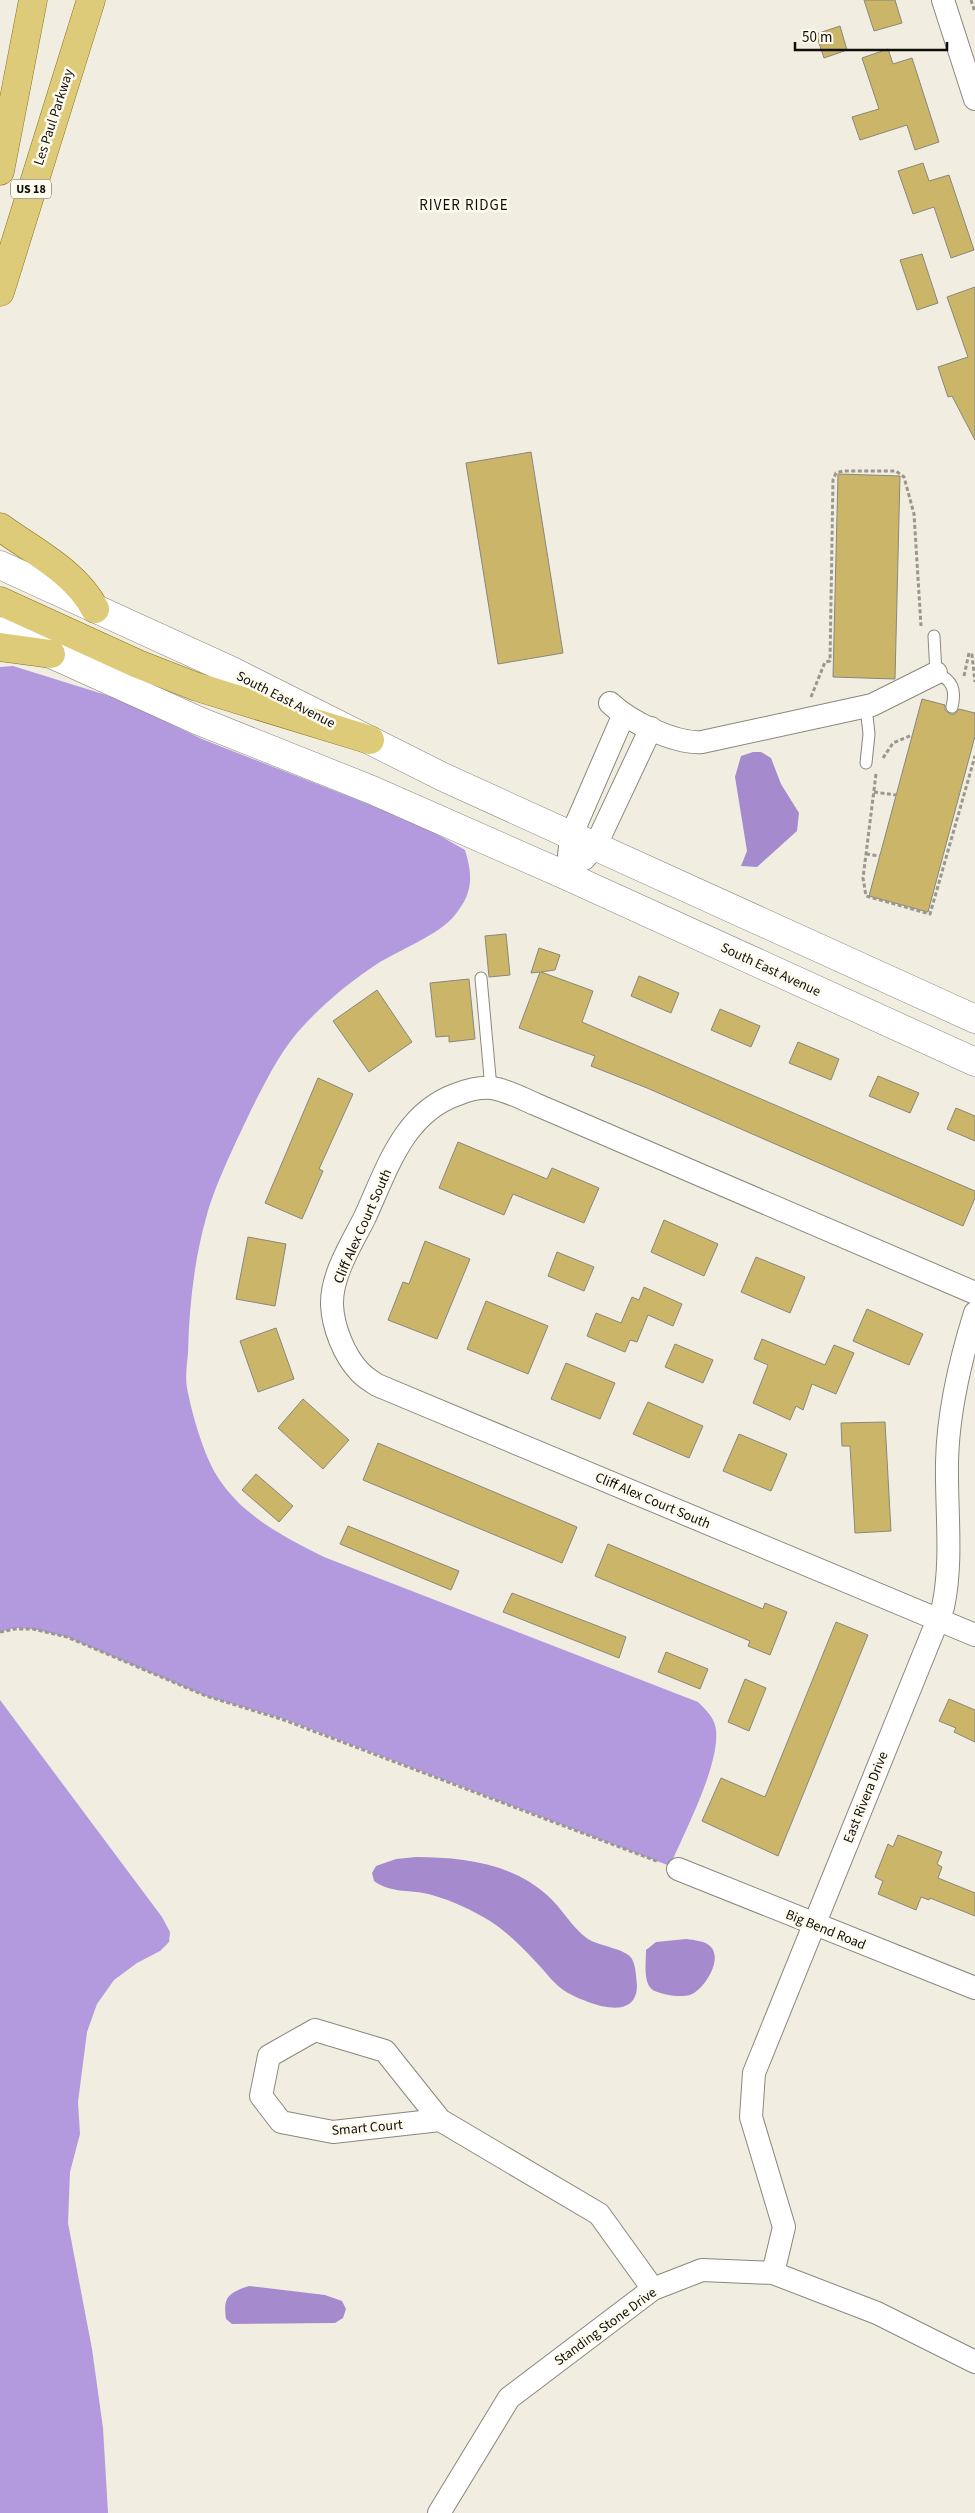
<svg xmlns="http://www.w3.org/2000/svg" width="975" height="2513" viewBox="0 0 975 2513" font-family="'Source Sans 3',sans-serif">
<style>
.forest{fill:#b399dd}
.water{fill:#a58bce}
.building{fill:#cbb569;stroke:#8a877b}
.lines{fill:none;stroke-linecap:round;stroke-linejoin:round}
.lane-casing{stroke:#8a877c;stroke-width:13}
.street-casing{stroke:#8a877c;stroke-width:24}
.secondary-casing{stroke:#8a877c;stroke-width:29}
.primary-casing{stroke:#877218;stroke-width:29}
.path{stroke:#99978e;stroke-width:3;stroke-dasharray:4 2.5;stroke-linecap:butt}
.lane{stroke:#fff;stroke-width:11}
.street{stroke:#fff;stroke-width:22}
.secondary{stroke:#fff;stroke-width:28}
.primary{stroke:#decb79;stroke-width:28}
.labels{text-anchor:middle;stroke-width:5;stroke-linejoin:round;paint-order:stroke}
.shield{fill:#fefbee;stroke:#57554e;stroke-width:1}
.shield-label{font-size:12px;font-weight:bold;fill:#0f0e0a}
.street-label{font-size:14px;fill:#0f0e0a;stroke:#fefbee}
.neighbourhood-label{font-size:15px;letter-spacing:1px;fill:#0f0e0a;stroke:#fefbee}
</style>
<rect width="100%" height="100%" fill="#f1eee1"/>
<path class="forest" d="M13,666L119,699L202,739L419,824L465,850C473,876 473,893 455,915C439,935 399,950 377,964C351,981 327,1001 306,1023C282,1047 267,1079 252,1108C237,1140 215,1184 206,1218C194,1261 189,1308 188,1353C187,1364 185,1377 187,1388C192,1414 203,1453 217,1476C241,1515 284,1537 324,1557L698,1702C706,1710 715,1718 716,1730C720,1765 684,1833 670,1866L284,1719L206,1696L67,1637L33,1629L15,1628L0,1632V667Z
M0,1700L162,1917L170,1932L169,1942L160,1951L137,1963L114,1980L97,2004L87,2032L78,2102L80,2134L70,2172L68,2223L92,2349L103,2428L108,2513H0Z"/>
<path class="water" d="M753,752H761L771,758L781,784L799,813L797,831L757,867L741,866L747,851L735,777L741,756Z
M416,1857C461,1857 512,1863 547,1895C562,1908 572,1928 588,1939C599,1946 627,1949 632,1959C636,1967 636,1976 637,1985C637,2024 587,2003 568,1993C554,1985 546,1972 535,1961C521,1946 507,1932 490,1921C472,1910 453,1901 432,1895C412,1889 391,1894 374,1881L372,1873L376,1866L396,1859Z
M686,1939C694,1940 706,1941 711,1947C723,1960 704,1990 690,1995C683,1997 671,1996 664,1994C657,1992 651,1991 648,1984C644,1974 646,1961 646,1950L656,1942Z
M249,2286L325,2295L342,2301L346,2309L343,2318L335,2323L232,2324L226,2319C223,2297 228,2293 249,2286Z"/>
<path class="building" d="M864,0H895L902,23L874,31Z
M840,26L847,50L824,58L816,34Z
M888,49L893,64L912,58L939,142L915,150L907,125L860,140L852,117L879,109L862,58Z
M923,163L929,181L949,175L974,250L951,258L934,207L913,214L898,171Z
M922,254L938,303L917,310L900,260Z
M975,287V440L952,396L948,397L938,367L968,357L947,297Z
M531,452L563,653L498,664L466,463Z
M838,474L900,476L895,679L833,677Z
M922,699L945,705V710L950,714H955L959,709L975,713V736L928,912L869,896Z
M506,934L510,975L489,977L485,936Z
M539,948L560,955L555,970L541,972L593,991L582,1022L975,1191V1198L963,1226L647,1088L591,1066L595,1056L519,1028L540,972L531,973Z
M639,976L679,993L671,1013L631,996Z
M469,979L475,1039L449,1042V1036L436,1037L430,983Z
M377,990L412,1042L369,1072L333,1021Z
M720,1009L760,1026L751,1047L711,1030Z
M798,1042L839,1059L831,1080L789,1063Z
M878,1076L919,1093L910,1113L869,1096Z
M318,1078L353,1094L319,1169L323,1171L302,1219L265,1203Z
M956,1108L975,1116V1141L947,1129Z
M458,1142L547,1179L552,1168L599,1188L584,1223L513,1194L504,1215L439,1188Z
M664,1220L718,1244L704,1276L651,1252Z
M248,1237L286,1244L275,1306L236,1299Z
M425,1241L470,1259L437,1339L388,1320L403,1282L409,1284Z
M557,1252L594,1267L584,1291L548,1276Z
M756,1257L805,1277L790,1313L741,1292Z
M644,1287L682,1304L673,1326L648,1315L637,1342L630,1340L625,1352L587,1336L596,1313L621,1323L632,1297L639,1300Z
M486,1301L548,1326L528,1374L467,1349Z
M867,1309L923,1334L909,1365L853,1341Z
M276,1328L294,1379L258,1392L240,1341Z
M762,1339L825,1365L834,1345L854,1353L836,1394L812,1384L803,1410L796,1406L790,1420L753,1403L768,1365L754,1359Z
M675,1344L713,1360L703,1383L665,1367Z
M566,1363L615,1383L600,1419L551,1399Z
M303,1399L349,1440L323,1469L278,1428Z
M648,1402L703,1426L689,1458L633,1434Z
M885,1422L891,1531L855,1533L850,1446H842L841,1423Z
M739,1434L787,1454L771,1491L723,1471Z
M378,1443L577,1527L562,1563L363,1480Z
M256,1474L293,1506L279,1522L242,1490Z
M348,1526L459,1571L451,1590L340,1544Z
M608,1544L763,1609L765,1603L787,1612L770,1655L748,1646L750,1641L595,1576Z
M512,1593L626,1637L619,1658L503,1612Z
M836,1622L868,1635L778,1856L702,1821L721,1778L765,1797Z
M666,1652L708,1669L700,1689L658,1672Z
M745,1679L766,1688L749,1731L728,1722Z
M949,1699L975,1710V1742L954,1732L956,1728L939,1721Z
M898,1835L942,1852L937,1864L942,1867L938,1878L975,1893V1916L930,1898L929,1900L921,1897L916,1910L878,1894L883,1881L875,1877L888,1844L893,1847Z"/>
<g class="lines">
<defs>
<path id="lane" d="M934,636L936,673C953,680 956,690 952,707
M866,707L869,734L866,763
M481,978L491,1088"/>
<path id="street" d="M943,0L975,99
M610,703C630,722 675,744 702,742L872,705L936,673
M584,859L595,847L651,728
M567,876L571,836L624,714
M975,1293L535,1104C521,1098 506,1090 492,1088C481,1087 468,1090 458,1094C404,1112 387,1169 365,1217C352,1243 331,1275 332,1305C333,1327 344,1355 359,1371C364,1377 371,1381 377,1385L975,1635
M678,1869L975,1988
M440,2120L333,2132L281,2122L261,2096L269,2056L315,2030L385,2051L440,2120L599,2214L653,2289
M773,2273L784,2227L751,2117L754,2073L943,1607C953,1561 946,1508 947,1462C948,1411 960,1361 975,1313
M439,2513L509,2398L653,2289L702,2270L773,2273L877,2313L975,2362"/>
<path id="secondary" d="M0,565L232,671L443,777L975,1019
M0,631L199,721L372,790L567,876L975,1062"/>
<path id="primary" d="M0,171L33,0
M0,292L91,0
M0,527C33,551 76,572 95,609
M0,601L138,664L197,687L370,740
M0,647L51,654"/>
</defs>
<use href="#lane" class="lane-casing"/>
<use href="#street" class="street-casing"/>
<use href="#secondary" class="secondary-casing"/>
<use href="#primary" class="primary-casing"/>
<path class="path" d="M971,0L975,12
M964,676L969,653L972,655L975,682
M811,697L825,662L830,661L833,480L836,473L843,471H896L904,477L914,514L921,626
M883,758L893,743L912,735
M876,774L863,878L866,896L930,914L975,756
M874,792L896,795
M866,854L880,856
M0,1632L15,1629H33L67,1637L206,1696L284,1720L659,1862"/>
<use href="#lane" class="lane"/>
<use href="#street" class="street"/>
<use href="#secondary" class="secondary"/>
<use href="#primary" class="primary"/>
</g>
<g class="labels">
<rect class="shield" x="11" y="179.5" width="40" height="19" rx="4"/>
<g class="shield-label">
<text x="31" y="193">US 18</text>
</g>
<g class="street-label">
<text transform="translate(53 117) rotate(-72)" y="5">Les Paul Parkway</text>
<text transform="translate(286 699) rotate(27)" y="5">South East Avenue</text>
<text transform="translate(771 969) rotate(25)" y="5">South East Avenue</text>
<text transform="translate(362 1226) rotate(-66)" y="5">Cliff Alex Court South</text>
<text transform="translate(653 1500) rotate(23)" y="5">Cliff Alex Court South</text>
<text transform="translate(865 1797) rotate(-68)" y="5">East Rivera Drive</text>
<text transform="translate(826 1929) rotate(22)" y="5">Big Bend Road</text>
<text transform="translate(367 2127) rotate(-5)" y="5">Smart Court</text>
<text transform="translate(605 2326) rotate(-36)" y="5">Standing Stone Drive</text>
</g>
<g class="neighbourhood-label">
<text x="464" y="210">RIVER RIDGE</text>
</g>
</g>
<path d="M795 42v8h152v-8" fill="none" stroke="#0f0e0a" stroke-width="2.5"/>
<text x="802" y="42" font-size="15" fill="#0f0e0a" stroke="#fefbee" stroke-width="4" paint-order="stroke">50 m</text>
</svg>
